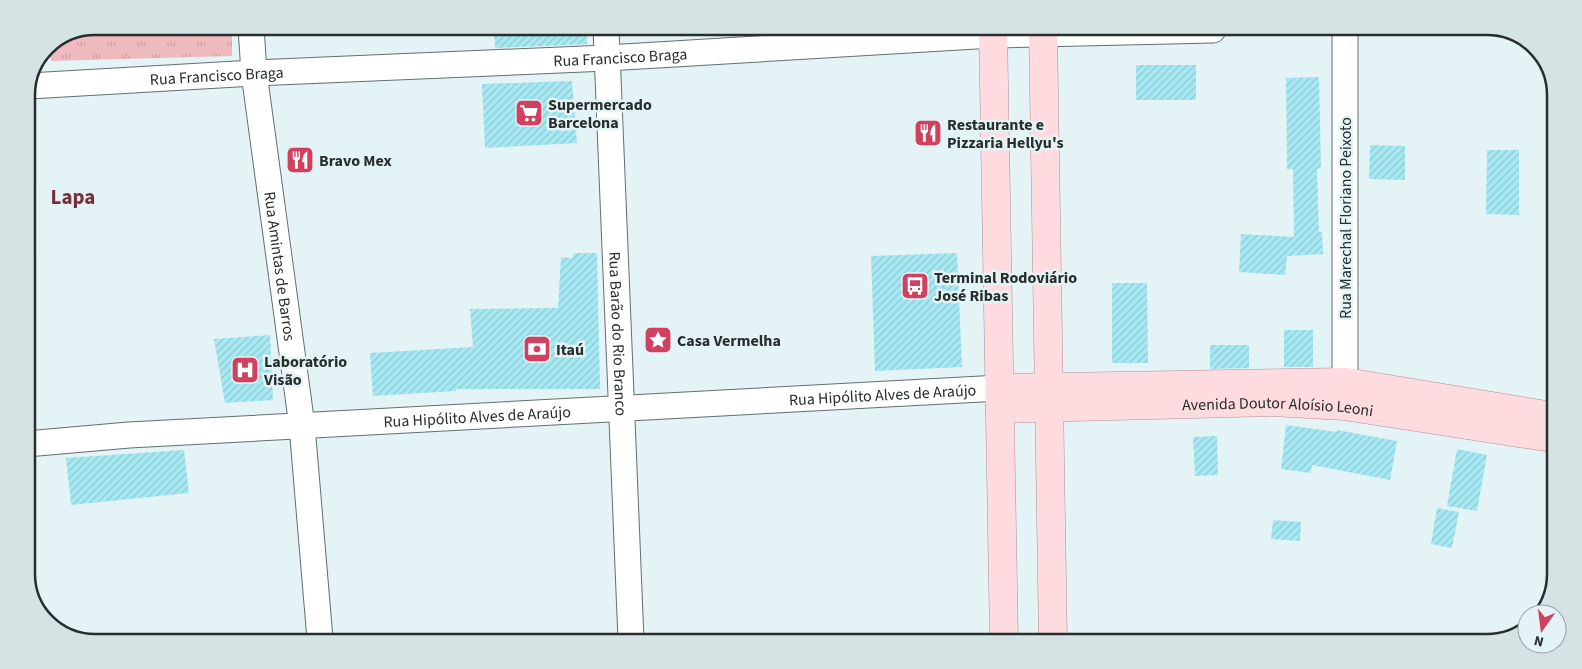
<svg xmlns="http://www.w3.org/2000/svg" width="1582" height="669" viewBox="0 0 1582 669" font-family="'Source Sans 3',sans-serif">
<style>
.park{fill:url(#park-tufts)}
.building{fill:url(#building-hatch)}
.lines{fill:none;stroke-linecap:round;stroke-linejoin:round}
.minor-casing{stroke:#626f71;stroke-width:27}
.major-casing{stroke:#b28e92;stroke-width:29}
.minor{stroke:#fff;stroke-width:25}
.major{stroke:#fedbde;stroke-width:28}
.labels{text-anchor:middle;stroke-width:5;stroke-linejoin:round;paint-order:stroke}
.street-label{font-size:16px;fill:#282d2e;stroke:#e4f3f5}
.poi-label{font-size:16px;font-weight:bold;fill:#282d2e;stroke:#e4f3f5;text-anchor:start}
.district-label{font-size:21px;font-weight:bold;fill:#762f3b;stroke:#e4f3f5}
.rim{fill:none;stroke:#282d2e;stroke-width:2.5}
</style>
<defs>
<pattern id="park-tufts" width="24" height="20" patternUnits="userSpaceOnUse" patternTransform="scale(1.25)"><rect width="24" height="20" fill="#eebabe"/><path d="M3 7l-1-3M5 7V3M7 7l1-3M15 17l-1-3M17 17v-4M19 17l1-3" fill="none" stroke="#cca0a4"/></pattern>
<pattern id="building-hatch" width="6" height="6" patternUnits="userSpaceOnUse" patternTransform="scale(1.25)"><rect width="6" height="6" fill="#a6e9f3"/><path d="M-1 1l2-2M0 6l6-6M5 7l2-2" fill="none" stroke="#8fc8d1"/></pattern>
</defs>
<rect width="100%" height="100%" fill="#e4f3f5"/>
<path class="park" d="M95,26L232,27V56L51,61L50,45Z"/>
<path class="building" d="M494,28H587V44L495,48Z
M1136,65H1196V100H1136Z
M1319,77L1321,168L1317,169L1319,232H1322L1323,254L1287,256L1285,275L1239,272L1241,234L1294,237L1293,169H1287L1286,78Z
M572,81L577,143L485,148L482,84Z
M1370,145L1405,146V180L1369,179Z
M1487,150H1519V215L1486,214Z
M573,253H597L600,389H456V391L373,396L370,353L473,347L470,309L558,308L561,257L573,258Z
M957,253L962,367L875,371L871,256Z
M1112,283H1147L1148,363H1112Z
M1284,330H1313V367H1284Z
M270,335L273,400L225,403L214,339Z
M1210,345H1249V368L1210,369Z
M1286,425L1337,432V430L1397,441L1390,480L1312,465L1311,473L1281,469Z
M1217,436L1218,475L1195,476L1193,437Z
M1457,449L1487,455L1477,511L1447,506Z
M184,450L189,493L71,505L66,458Z
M1437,508L1459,512L1452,548L1431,544Z
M1273,520L1301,522L1300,541L1271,539Z"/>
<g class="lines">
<defs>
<g id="minor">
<path id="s1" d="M251,27L254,73L302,426L320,639"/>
<path id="s2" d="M606,28L631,640"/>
<path id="s3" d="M29,86L254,73L607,58L993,35L1213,30"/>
<path d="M1345,401V31"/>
<path id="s4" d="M26,444L129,435L1000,388"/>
</g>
<g id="major">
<path d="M993,29L1004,641"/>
<path d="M1043,30L1053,641"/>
<path d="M1000,388L1346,382L1552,416"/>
<path id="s5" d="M1000,409L1272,402L1344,406L1552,438"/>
</g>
</defs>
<use href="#minor" class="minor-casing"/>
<use href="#major" class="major-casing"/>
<use href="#minor" class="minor"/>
<use href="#major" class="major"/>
</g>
<defs>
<symbol id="supermarket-square" viewBox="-11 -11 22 22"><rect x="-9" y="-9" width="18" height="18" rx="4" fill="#d1415f" stroke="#e4f3f5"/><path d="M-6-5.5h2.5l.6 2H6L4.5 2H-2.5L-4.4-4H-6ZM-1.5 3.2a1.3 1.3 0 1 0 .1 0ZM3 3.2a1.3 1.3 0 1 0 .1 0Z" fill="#fff"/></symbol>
<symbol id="restaurant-square" viewBox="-11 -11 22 22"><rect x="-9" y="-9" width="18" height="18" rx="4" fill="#d1415f" stroke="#e4f3f5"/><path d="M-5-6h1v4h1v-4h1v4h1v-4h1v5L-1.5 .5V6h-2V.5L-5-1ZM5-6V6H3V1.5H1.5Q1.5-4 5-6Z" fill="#fff"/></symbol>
<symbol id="bus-square" viewBox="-11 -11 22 22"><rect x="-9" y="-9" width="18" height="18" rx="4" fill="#d1415f" stroke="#e4f3f5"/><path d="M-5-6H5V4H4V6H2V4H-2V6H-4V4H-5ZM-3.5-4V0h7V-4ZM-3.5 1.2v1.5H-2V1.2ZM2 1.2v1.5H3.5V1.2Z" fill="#fff"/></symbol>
<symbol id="sight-square" viewBox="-11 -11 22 22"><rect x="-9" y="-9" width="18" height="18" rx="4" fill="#d1415f" stroke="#e4f3f5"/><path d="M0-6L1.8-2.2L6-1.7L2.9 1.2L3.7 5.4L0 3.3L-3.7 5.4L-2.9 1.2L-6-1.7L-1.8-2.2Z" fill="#fff"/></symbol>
<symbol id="bank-square" viewBox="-11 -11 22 22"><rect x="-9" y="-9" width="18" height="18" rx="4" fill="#d1415f" stroke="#e4f3f5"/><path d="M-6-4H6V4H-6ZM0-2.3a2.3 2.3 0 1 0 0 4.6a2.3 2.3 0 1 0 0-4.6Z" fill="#fff"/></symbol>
<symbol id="hospital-square" viewBox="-11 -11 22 22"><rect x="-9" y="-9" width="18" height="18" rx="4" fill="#d1415f" stroke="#e4f3f5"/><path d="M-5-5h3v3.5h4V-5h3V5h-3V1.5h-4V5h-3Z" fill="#fff"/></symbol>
</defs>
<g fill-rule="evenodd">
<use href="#supermarket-square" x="513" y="97" width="32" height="32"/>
<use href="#restaurant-square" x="912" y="117" width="32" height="32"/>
<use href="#restaurant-square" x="284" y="144" width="32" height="32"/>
<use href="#bus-square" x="899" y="270" width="32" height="32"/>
<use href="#sight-square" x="642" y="324" width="32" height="32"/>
<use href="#bank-square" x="521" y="333" width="32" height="32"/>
<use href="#hospital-square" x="229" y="354" width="32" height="32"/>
</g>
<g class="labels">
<g class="street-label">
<text dy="6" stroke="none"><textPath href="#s3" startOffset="592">Rua Francisco Braga</textPath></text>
<text dy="6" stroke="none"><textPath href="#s3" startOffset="188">Rua Francisco Braga</textPath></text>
<text transform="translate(1345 218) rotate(-90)" y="6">Rua Marechal Floriano Peixoto</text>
<text dy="6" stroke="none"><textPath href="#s1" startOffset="241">Rua Amintas de Barros</textPath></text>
<text dy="6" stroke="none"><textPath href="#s2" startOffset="306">Rua Barão do Rio Branco</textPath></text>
<text dy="6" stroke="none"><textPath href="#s4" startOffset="858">Rua Hipólito Alves de Araújo</textPath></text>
<text dy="6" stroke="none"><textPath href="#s5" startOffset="278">Avenida Doutor Aloísio Leoni</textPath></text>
<text dy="6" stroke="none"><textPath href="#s4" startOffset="452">Rua Hipólito Alves de Araújo</textPath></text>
</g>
<g class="poi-label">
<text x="548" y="110">Supermercado<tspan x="548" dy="18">Barcelona</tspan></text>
<text x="947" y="130">Restaurante e<tspan x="947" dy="18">Pizzaria Hellyu's</tspan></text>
<text x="319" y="166">Bravo Mex</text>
<text x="934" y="283">Terminal Rodoviário<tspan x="934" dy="18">José Ribas</tspan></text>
<text x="677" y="346">Casa Vermelha</text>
<text x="556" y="355">Itaú</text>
<text x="264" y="367">Laboratório<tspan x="264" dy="18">Visão</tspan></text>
</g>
<g class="district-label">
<text x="73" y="204">Lapa</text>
</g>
</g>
<path d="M0 0H1582V669H0ZM95 35H1487A60 60 0 0 1 1547 95V574A60 60 0 0 1 1487 634H95A60 60 0 0 1 35 574V95A60 60 0 0 1 95 35Z" fill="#d5e3e5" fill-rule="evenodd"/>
<path class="rim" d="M95 35H1487A60 60 0 0 1 1547 95V574A60 60 0 0 1 1487 634H95A60 60 0 0 1 35 574V95A60 60 0 0 1 95 35Z"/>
<g transform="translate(1542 629) rotate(194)"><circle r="24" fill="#e4f3f5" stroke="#99a4a5"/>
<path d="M0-4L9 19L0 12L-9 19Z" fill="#d1415f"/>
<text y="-8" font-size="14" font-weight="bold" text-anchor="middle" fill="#282d2e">N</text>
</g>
</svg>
